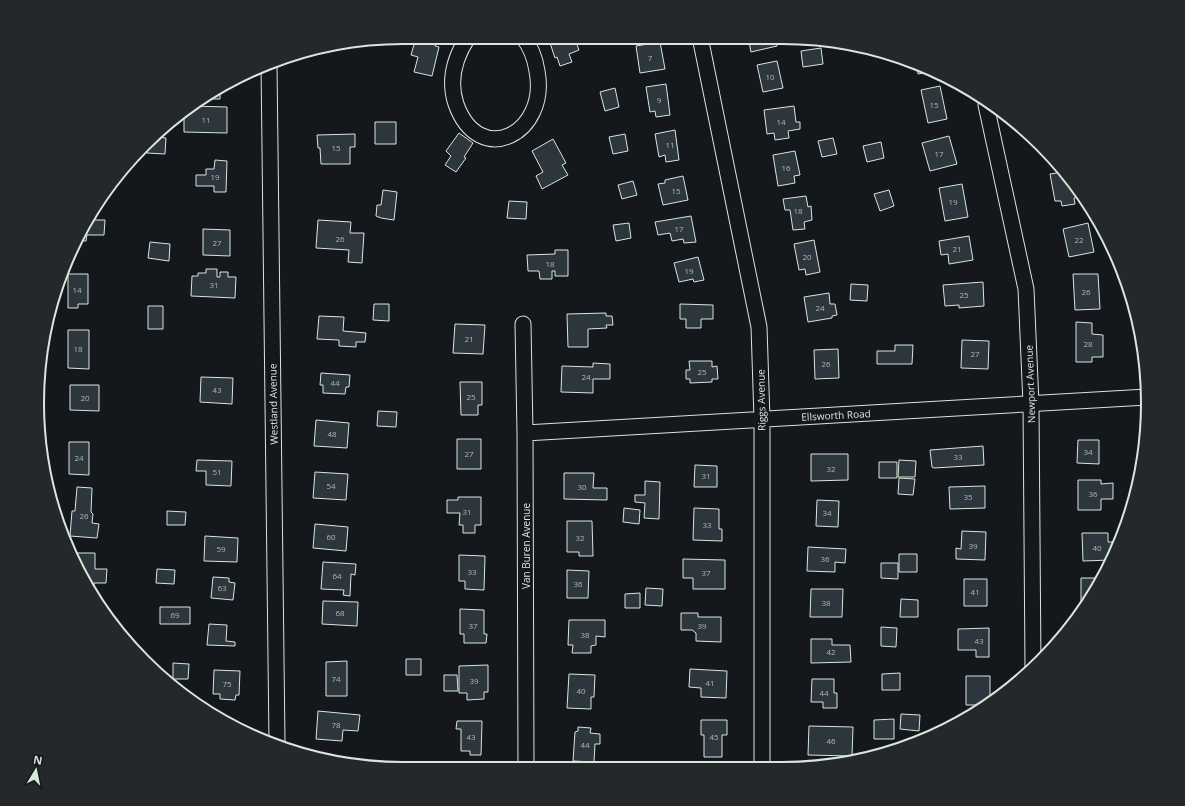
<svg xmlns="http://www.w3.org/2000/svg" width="1185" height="806" viewBox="0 0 1185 806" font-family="'Open Sans',sans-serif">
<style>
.building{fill:#2c363c;stroke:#d8e6dc}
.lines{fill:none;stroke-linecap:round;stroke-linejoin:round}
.minor-casing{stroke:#d8e6dc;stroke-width:17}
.minor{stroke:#14181c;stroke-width:15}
.labels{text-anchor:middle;stroke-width:3;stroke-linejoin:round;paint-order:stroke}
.number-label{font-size:8px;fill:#adbab4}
.street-label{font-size:10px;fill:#d8e6dc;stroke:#14181c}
.rim{fill:none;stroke:#d8e6dc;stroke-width:2}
</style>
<rect width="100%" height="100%" fill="#14181c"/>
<path class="building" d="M425,37H437L435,46L439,47L432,76L414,72L418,57L411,55L415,41L424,43Z
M556,37H579L580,41L576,42L579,50L569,54L572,62L560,66L557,57L555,58L549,40Z
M748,37H775L777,46L751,52Z
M660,42L665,69L640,73L636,46Z
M821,48L823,64L803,67L801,51Z
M777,61L783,88L763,92L757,65Z
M913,64L933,71L918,74L917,66L914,67Z
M666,84L670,115L656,117L655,111L650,112L646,87Z
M940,86L947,119L928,123L921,90Z
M615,88L619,107L605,111L600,92Z
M220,89V99H203V97Z
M192,106L227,107V133L184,132V113Z
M794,106L796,122H800V129L788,131L789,138L775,140L774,133L767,134L764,110Z
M375,122H396V144H375Z
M675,130L679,160L666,162L665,155L659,157L655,134Z
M459,133L473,143L464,157L466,158L456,172L445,165L451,156L446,151Z
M355,134V147H350V164H321L320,148H318L317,135Z
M625,134L628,151L613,154L609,137Z
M949,136L957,164L930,171L922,143Z
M158,137L166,138L165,154L147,153V148Z
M833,138L837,154L822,157L818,141Z
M553,139L566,163L562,165L568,175L542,189L536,176L543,172L532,151Z
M881,142L884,158L867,162L863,146Z
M795,151L800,175L794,176L795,183L778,186L773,155Z
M215,160L227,161L226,192H214V186H196V175H206V169H214Z
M1063,172L1078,190L1080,197L1074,198L1075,204L1062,206L1061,201H1055L1050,174Z
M683,176L688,200L663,205L658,184L665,183V180Z
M633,181L637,195L622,199L618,185Z
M962,184L968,217L945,221L939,188Z
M383,190L397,192L394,220L381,218L376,216L377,205H381Z
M889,190L894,206L880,211L874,194Z
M806,196L808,207L811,206L812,220L804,222L805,229L793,230L790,210H785L783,199Z
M509,201L527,202L526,219L507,218Z
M691,216L696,242L684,243L683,239L672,241L670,233L658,235L655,222Z
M90,220H105L104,235H87L86,241H79V248H74Z
M318,220L351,222L350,233H364L362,263L348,262L349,250L316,248Z
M629,223L631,238L616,241L613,225Z
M1088,223L1094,252L1069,257L1063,229Z
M203,229L230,230V256L203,255Z
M969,236L973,260L949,264L948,254L941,255L939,241Z
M814,240L820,272L806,275L805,269L799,270L794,244Z
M150,242L170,244L169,261L148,258Z
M555,250H568V276H555V271H552V279H540L539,271H528L527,255L555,254Z
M698,257L704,280L694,282L693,279L679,282L674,263Z
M206,269H217V277H220V272H228V277H236L235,298L191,296L192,276H198V273H206Z
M68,274H88V304H78V308H68Z
M1073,274H1098L1100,309L1075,310Z
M983,282L984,306L959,308V305L945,306L943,285Z
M851,284L868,285L867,301L850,300Z
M829,293L830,304H835L837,315L832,316V318L808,322L804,297Z
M374,304H389V321L373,320Z
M680,304L713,305V319H701V328H686V319H680Z
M148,306H163V329H148Z
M606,313V316H612L613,325H606L607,328L588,329V347H568L567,314Z
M319,316L344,317L343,331L366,333L365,342H356V347L339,346V340L317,339Z
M1076,322L1092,323V334L1103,335V357H1092V362H1076Z
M455,324L485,325L483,354L453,353Z
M68,330H89V369L68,368Z
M962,340L989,341L988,369L961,368Z
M895,345H913L912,364H877V351H895Z
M838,349L839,378L815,379L814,350Z
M689,361H712V367L717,366L718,379H712V382L690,383V379H686V370H690Z
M593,363L610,364V379H593V393L561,392L562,366L593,367Z
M321,373L350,375L349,387H346L345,394L323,393V385H320Z
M201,377L233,378L232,404L200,402Z
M460,382H482V405H478V415H461Z
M70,385H99V411L70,410Z
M378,411L397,412L396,427L377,426Z
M316,420L349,423L347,448L314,446Z
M457,439H481V469H457Z
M1078,440H1099V464L1077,463Z
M69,442H89V475L69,474Z
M983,446L984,465L934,468L932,467L930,450Z
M811,454H848V480L811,481Z
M197,460L232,461L231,486L206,485V471H196Z
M899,460L916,461L915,477H898Z
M879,462H897V478H879Z
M695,465L717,466V487H694Z
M315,472L348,474L346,500L313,498Z
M564,473H594L593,488H607V500L564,499Z
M899,478L915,479L913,495L898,494Z
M1078,480H1101V484L1113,483V499H1101V510H1078Z
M645,481L660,482L659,519L644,518L645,503L635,502V495H645Z
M985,486V508L950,509L949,487Z
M77,487L92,488L91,512L93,514L92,523L99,524L97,538L70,536L72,511H75Z
M458,497H481V525H475V533H463V525H459L460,513H447V500H458Z
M817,500L839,501L838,527L816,526Z
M624,508L640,510L639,524L623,522Z
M694,508L719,509V529H722V541L693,540Z
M167,511L186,512L185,525H167Z
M567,521H592L593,556H579V552H567Z
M315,524L348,527L346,551L313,548Z
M962,531L986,532L985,560L956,559V548L961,549Z
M1082,533H1108V542H1113V557L1111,560L1083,561Z
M205,536L238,538L237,562L204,561Z
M808,547L846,549L845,563L835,562V572L807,571Z
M74,553H95V569H107L106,583H94V587H87Z
M899,554H917V572H899Z
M459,555L485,556L484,590L465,589V581H459Z
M683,559L725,560V589H693V578H683Z
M323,562L356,564L355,575L351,574L350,596L343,595L344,590L321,589Z
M881,563H898V579L881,578Z
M157,569L175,570L174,584L156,583Z
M567,570L589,571L588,598H567Z
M213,577L229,578V582L235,583L233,600L211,598Z
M1081,578H1099V583L1088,603H1081Z
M964,579H987V606H964Z
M646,588L663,589L662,606L645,605Z
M811,589H843L842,617H810Z
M640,593V608H625V594Z
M901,599L918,600V617H900Z
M323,601L358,602L357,626L322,624Z
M160,607H190V624H160Z
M460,609L484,610V634H487L486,643H464V634H460Z
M681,613H698V617H721V642L696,641V633L692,630H681Z
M569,620H605V637L596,636V645L591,646V653H572L573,645H568Z
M209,624L227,625L226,641L235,642V646L207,645Z
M881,627L897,628L896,647L881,646Z
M989,628V657H976V650H958V629Z
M811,639H832V645H850L851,662L811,663Z
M406,659H421V675H406Z
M347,661V696H326V662Z
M173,663L189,664L188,679H173Z
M488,665V692H484V699L467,700V693H459V666Z
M690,669L727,671L726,698L701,697V688L689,687Z
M214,670L240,671L239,695H236L235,700L220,699V694H213Z
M900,673V690H882V674Z
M569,674L595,675L594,697H591V709L567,708Z
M444,675H457L458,691H444Z
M966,676H990V704L988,705H966Z
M812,679H834V693H837V708H823V702H811Z
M318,711L360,715L358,731L343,730L342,741L316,739Z
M901,714L920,715L919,731L900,729Z
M894,719V739H874V720Z
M701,720H727V735H722V757H704V735H701Z
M457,721H482L481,755H470V751H461V729H456Z
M809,726L853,727L852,756L808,755Z
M578,727L591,728L590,733L600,734V744H595L594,762L573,761L575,732L578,731Z"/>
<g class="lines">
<defs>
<path id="minor" d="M468,37C455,57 448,80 456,104C479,169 549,134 537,71C535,58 531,47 523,37
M700,37L759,327L762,419V769
M269,64L277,743
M986,105L1026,289L1031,404L1033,668
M523,324L525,433L526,769
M525,433L1147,397"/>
</defs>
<use href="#minor" class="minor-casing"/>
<use href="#minor" class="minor"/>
</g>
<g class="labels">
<g class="number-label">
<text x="650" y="61">7</text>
<text x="770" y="80">10</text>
<text x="659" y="103">9</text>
<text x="934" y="108">15</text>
<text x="206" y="123">11</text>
<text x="781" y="125">14</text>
<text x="670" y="148">11</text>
<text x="336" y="151">15</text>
<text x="939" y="157">17</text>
<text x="786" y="171">16</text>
<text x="215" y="180">19</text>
<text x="676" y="194">15</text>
<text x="953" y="205">19</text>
<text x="798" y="214">18</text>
<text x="679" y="232">17</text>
<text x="340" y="242">26</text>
<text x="1079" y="243">22</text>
<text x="217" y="246">27</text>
<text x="957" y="252">21</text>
<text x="807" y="260">20</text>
<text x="550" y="267">18</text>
<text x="689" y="274">19</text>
<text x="214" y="288">31</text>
<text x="77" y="293">14</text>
<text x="1086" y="295">26</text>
<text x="964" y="298">25</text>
<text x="820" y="311">24</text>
<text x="469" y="342">21</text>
<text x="1088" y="347">28</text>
<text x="78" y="352">18</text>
<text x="975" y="357">27</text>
<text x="826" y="367">26</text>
<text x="702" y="375">25</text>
<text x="586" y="380">24</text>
<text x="335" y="386">44</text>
<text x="217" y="393">43</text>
<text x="471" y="400">25</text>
<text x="85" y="401">20</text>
<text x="332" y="437">48</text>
<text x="1088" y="455">34</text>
<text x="469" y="457">27</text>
<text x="958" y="460">33</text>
<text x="79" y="461">24</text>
<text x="831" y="472">32</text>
<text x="217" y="475">51</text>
<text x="706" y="479">31</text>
<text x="331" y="489">54</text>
<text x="582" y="490">30</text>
<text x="1093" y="497">36</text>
<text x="968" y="500">35</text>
<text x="467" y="515">31</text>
<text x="827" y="516">34</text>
<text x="84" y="519">26</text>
<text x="707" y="528">33</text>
<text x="331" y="540">60</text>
<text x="580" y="541">32</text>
<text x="973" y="549">39</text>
<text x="1097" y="551">40</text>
<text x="221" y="552">59</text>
<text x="825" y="562">36</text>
<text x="472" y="575">33</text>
<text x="706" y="576">37</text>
<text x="337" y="579">64</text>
<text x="578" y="587">36</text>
<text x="222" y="591">63</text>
<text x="975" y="595">41</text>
<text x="826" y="606">38</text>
<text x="340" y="616">68</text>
<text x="175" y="618">69</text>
<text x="473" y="629">37</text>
<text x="702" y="629">39</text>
<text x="585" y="638">38</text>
<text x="979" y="644">43</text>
<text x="831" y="655">42</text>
<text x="336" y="682">74</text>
<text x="474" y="684">39</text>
<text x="710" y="686">41</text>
<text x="227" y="687">75</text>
<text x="581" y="694">40</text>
<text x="824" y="696">44</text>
<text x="336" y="728">78</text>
<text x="471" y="740">43</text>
<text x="714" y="740">45</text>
<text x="831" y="744">46</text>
<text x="585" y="748">44</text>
</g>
<g class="street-label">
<text transform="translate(1030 384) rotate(-92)" y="4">Newport Avenue</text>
<text transform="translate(761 400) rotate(-91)" y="4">Riggs Avenue</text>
<text transform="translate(273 404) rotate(-91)" y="4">Westland Avenue</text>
<text transform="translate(836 415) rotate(-3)" y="4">Ellsworth Road</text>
<text transform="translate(526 546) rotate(-90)" y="4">Van Buren Avenue</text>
</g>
</g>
<path d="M0 0H1185V806H0ZM403 44H782A359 359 0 0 1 1141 403V403A359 359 0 0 1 782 762H403A359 359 0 0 1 44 403V403A359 359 0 0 1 403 44Z" fill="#24282b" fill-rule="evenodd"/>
<path class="rim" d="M403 44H782A359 359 0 0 1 1141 403V403A359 359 0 0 1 782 762H403A359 359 0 0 1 44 403V403A359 359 0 0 1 403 44Z"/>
<g transform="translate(36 770) rotate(10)" stroke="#14181c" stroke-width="3" paint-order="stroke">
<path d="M0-3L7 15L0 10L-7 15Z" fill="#d8e6dc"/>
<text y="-6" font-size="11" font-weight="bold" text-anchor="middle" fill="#d8e6dc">N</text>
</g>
</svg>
